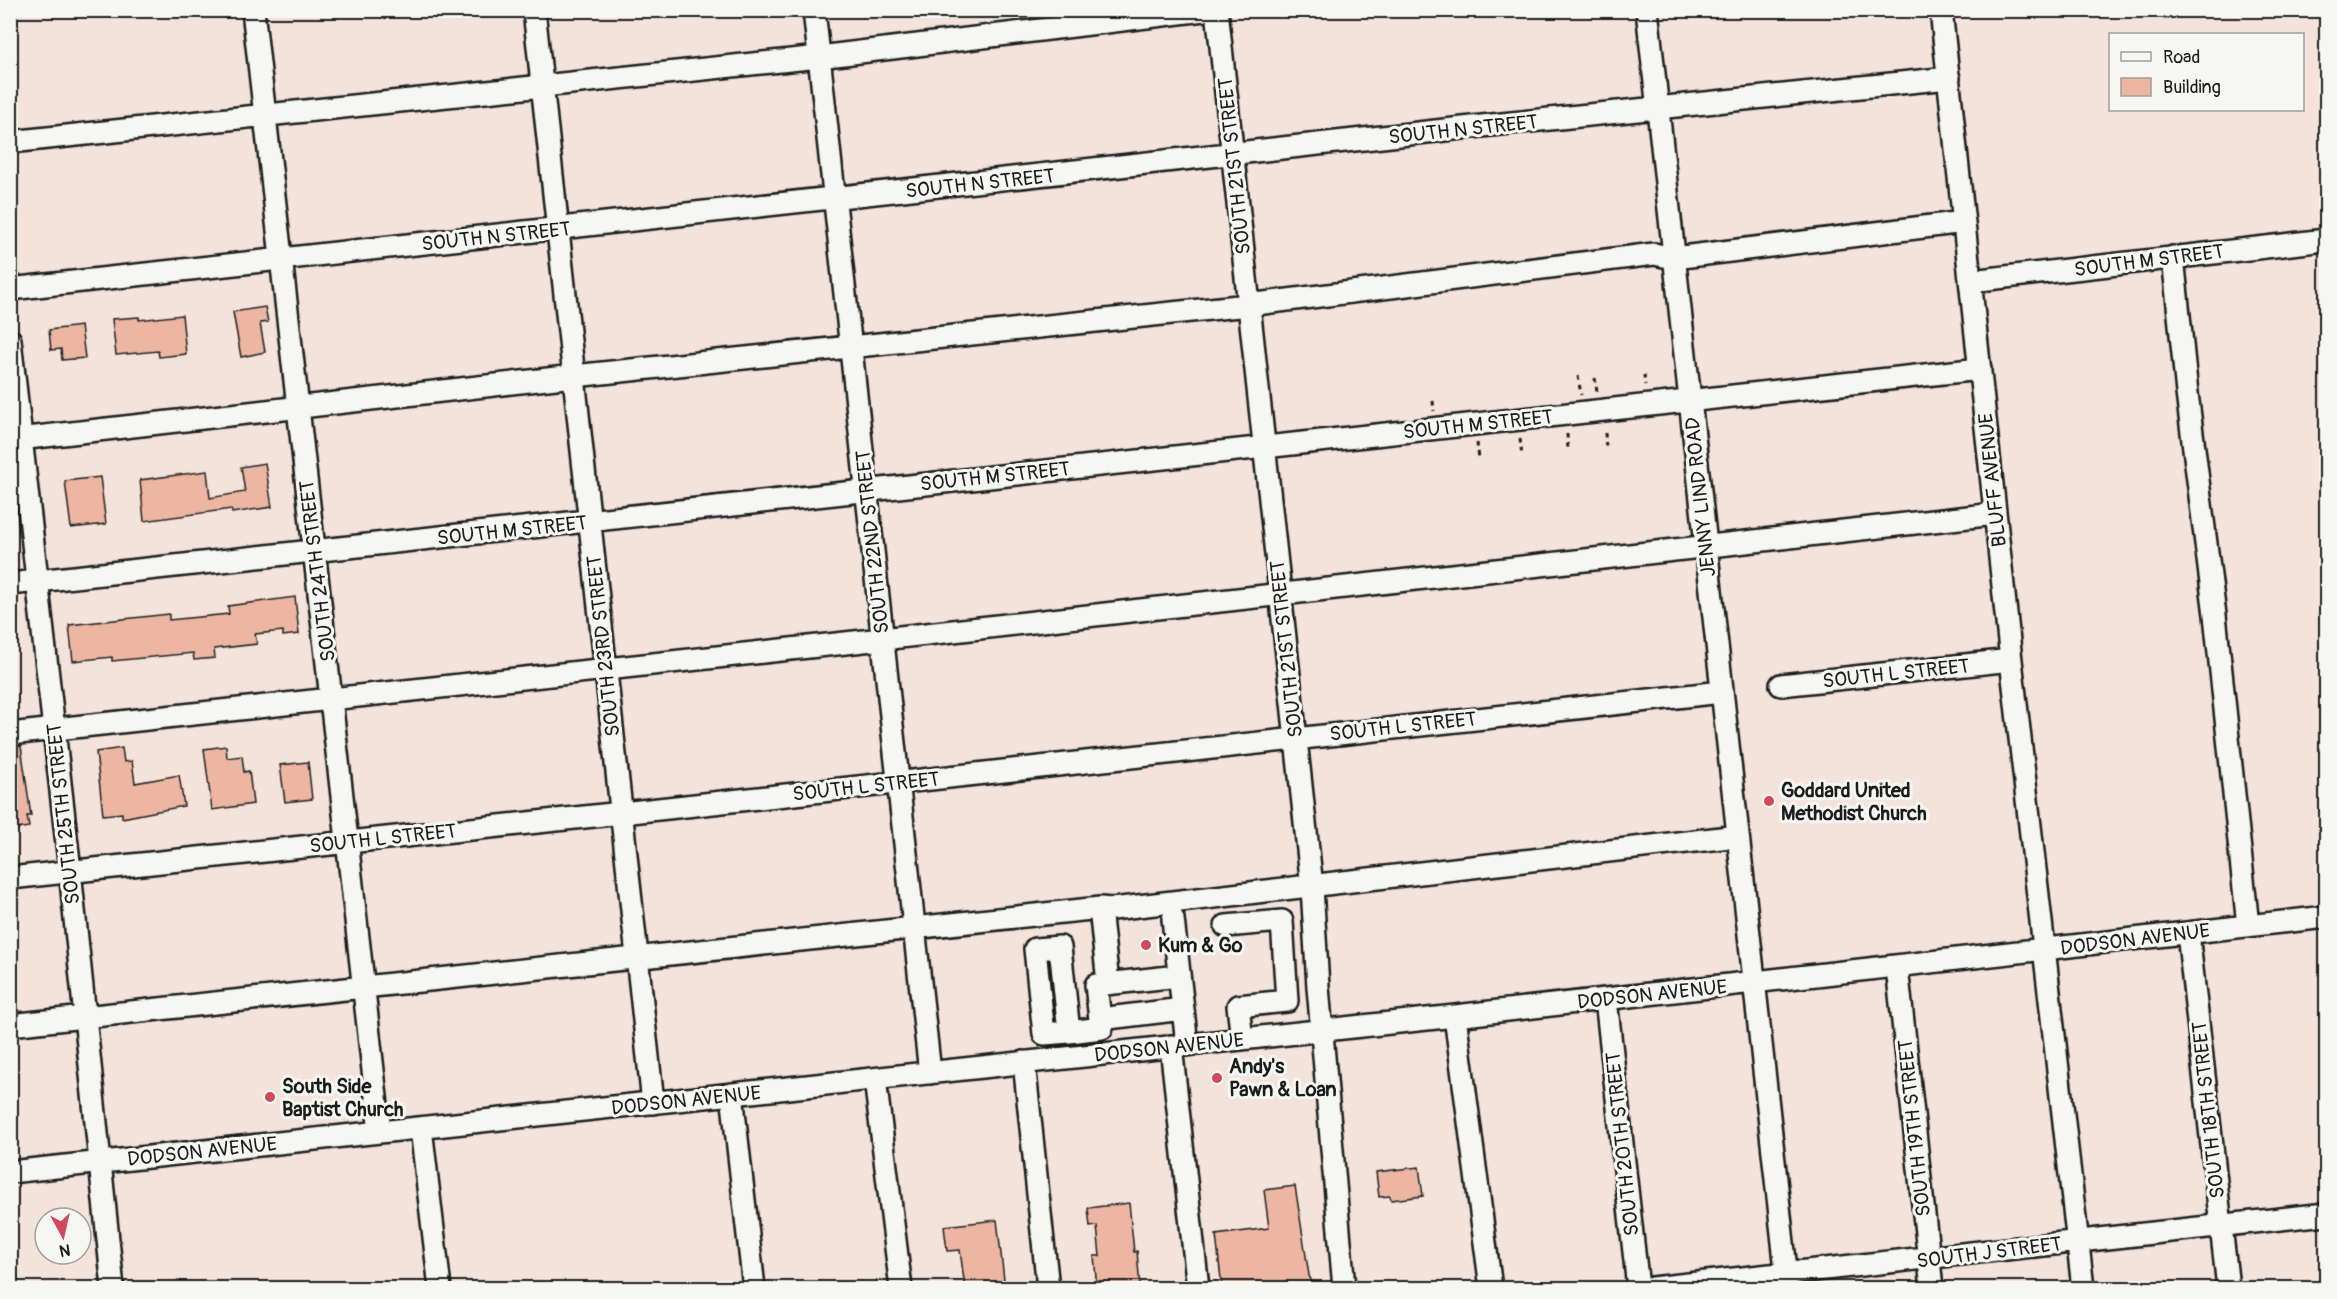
<svg xmlns="http://www.w3.org/2000/svg" width="2337" height="1299" viewBox="0 0 2337 1299" font-family="Pangolin,sans-serif">
<style>
.building{fill:#edb6a3;stroke:#1c1c1c;stroke-width:1.5}
.lines{fill:none;stroke-linecap:round;stroke-linejoin:round}
.minor-casing{stroke:#1c1c1c;stroke-width:26}
.path{stroke:#1c1c1c;stroke-width:3;stroke-dasharray:4.5 4.5;stroke-linecap:butt}
.minor{stroke:#f6f6f2;stroke-width:21}
.poi-dot{fill:#d1495b;stroke:#f6f6f2;stroke-width:2}
.labels{text-anchor:middle;stroke-width:6;stroke-linejoin:round;paint-order:stroke}
.street-label{font-size:20px;fill:#1c1c1c;stroke:#f6f6f2}
.poi-label{font-size:20px;font-weight:bold;fill:#1c1c1c;stroke:#f6f6f2;text-anchor:start}
</style>
<rect width="100%" height="100%" fill="#f3e3da"/>
<filter id="ink" filterUnits="userSpaceOnUse"><feTurbulence type="fractalNoise" baseFrequency=".0167" numOctaves="2"/><feDisplacementMap in="SourceGraphic" scale="12" xChannelSelector="R" yChannelSelector="G"/><feConvolveMatrix kernelMatrix="1 2 1 2 8 2 1 2 1" color-interpolation-filters="sRGB"/></filter>
<g filter="url(#ink)">
<path class="building" d="M265,307L268,322L260,323L265,352L241,357L233,312Z
M182,315L186,354L159,357L158,351L116,355L112,319L139,317V320Z
M81,326L85,358L62,360L61,349L51,350L49,330Z
M265,463L272,507L232,513L231,509L144,521L140,480L207,471L210,498L245,492L241,467Z
M100,477L106,524L71,528L65,481Z
M295,597L299,634L283,636V631L255,634L257,644L214,649L215,658L194,660L193,653L112,661V657L73,661L69,625L169,614V620L229,614L228,606Z
M21,746L31,816H27L29,827L10,830V747Z
M226,746L227,758L242,756L244,772L249,771L253,804L212,810L204,749Z
M122,748L124,762L132,761L135,783L179,775L184,806L122,818V813L103,815L96,752Z
M308,762L312,799L285,802L280,765Z
M1419,1167L1423,1196L1391,1200L1390,1196L1379,1197L1376,1172Z
M1295,1186L1311,1288H1222L1216,1235L1269,1228L1264,1190Z
M1129,1203L1134,1252L1137,1251L1140,1288H1097L1094,1256H1100L1097,1226L1090,1227L1088,1208Z
M997,1220L1005,1288H965L960,1250L947,1251L944,1226Z"/>
<g class="lines">
<defs>
<path id="minor" d="M253,10L380,1132
M534,10L653,1103
M814,10L930,1073
M1217,10L1312,887L1318,987L1344,1288
M1647,10L1788,1288
M1941,10L2011,660L2083,1288
M10,142L819,57L1204,10
M2173,257L2187,393L2215,615L2248,926
M1971,281L2326,240
M10,289L1472,127L1949,78
M10,340L70,871L113,1288
M10,440L574,376L1248,305L1654,254L1674,258L1964,222
M10,584L1980,369
M1781,685L2011,660
M10,734L882,639L1995,514
M10,878L622,813L1722,692
M1100,908L1108,983
M1173,919L1187,1045
M1226,926L1282,921L1287,1001L1238,1006L1242,1039
M2188,933L2228,1288
M1897,967L1932,1288
M1179,976L1096,985L1100,1019L1183,1009
M1606,999L1638,1288
M1455,1016L1491,1288
M10,1025L1100,908L1112,909L1738,836
M1069,1032L1044,1034L1035,949L1060,947L1069,1032L1102,1028
M1171,1046L1198,1288
M1024,1062L1048,1288
M875,1079L901,1288
M732,1094L754,1288
M421,1128L440,1288
M10,1172L1455,1016L2326,917
M1652,1288L2326,1214"/>
</defs>
<use href="#minor" class="minor-casing"/>
<path class="path" d="M1644,375L1645,385
M1578,376L1581,395
M1595,378L1597,392
M1433,401L1434,411
M1605,433L1606,449
M1567,434L1568,451
M1520,439L1522,456
M1477,443L1479,459"/>
<use href="#minor" class="minor"/>
</g>
</g>
<g class="poi-dot">
<circle cx="1769" cy="801" r="6"/>
<circle cx="1146" cy="945" r="6"/>
<circle cx="1217" cy="1078" r="6"/>
<circle cx="270" cy="1097" r="6"/>
</g>
<g class="labels">
<g class="street-label">
<text transform="translate(1463 129) rotate(-6)" y="7">SOUTH N STREET</text>
<text transform="translate(1234 166) rotate(-96)" y="7">SOUTH 21ST STREET</text>
<text transform="translate(980 183) rotate(-6)" y="7">SOUTH N STREET</text>
<text transform="translate(496 236) rotate(-6)" y="7">SOUTH N STREET</text>
<text transform="translate(2149 260) rotate(-7)" y="7">SOUTH M STREET</text>
<text transform="translate(1478 424) rotate(-6)" y="7">SOUTH M STREET</text>
<text transform="translate(995 476) rotate(-6)" y="7">SOUTH M STREET</text>
<text transform="translate(1992 480) rotate(-96)" y="7">BLUFF AVENUE</text>
<text transform="translate(1700 497) rotate(-96)" y="7">JENNY LIND ROAD</text>
<text transform="translate(512 530) rotate(-6)" y="7">SOUTH M STREET</text>
<text transform="translate(872 542) rotate(-96)" y="7">SOUTH 22ND STREET</text>
<text transform="translate(317 571) rotate(-97)" y="7">SOUTH 24TH STREET</text>
<text transform="translate(603 646) rotate(-96)" y="7">SOUTH 23RD STREET</text>
<text transform="translate(1286 649) rotate(-96)" y="7">SOUTH 21ST STREET</text>
<text transform="translate(1896 673) rotate(-6)" y="7">SOUTH L STREET</text>
<text transform="translate(1403 726) rotate(-6)" y="7">SOUTH L STREET</text>
<text transform="translate(866 786) rotate(-6)" y="7">SOUTH L STREET</text>
<text transform="translate(63 814) rotate(-96)" y="7">SOUTH 25TH STREET</text>
<text transform="translate(383 838) rotate(-6)" y="7">SOUTH L STREET</text>
<text transform="translate(2135 939) rotate(-7)" y="7">DODSON AVENUE</text>
<text transform="translate(1652 994) rotate(-6)" y="7">DODSON AVENUE</text>
<text transform="translate(1169 1047) rotate(-6)" y="7">DODSON AVENUE</text>
<text transform="translate(686 1100) rotate(-6)" y="7">DODSON AVENUE</text>
<text transform="translate(2208 1110) rotate(-96)" y="7">SOUTH 18TH STREET</text>
<text transform="translate(1914 1128) rotate(-96)" y="7">SOUTH 19TH STREET</text>
<text transform="translate(1622 1144) rotate(-96)" y="7">SOUTH 20TH STREET</text>
<text transform="translate(202 1151) rotate(-6)" y="7">DODSON AVENUE</text>
<text transform="translate(1989 1252) rotate(-7)" y="7">SOUTH J STREET</text>
</g>
<g class="poi-label">
<text x="1781" y="797">Goddard United<tspan x="1781" dy="23">Methodist Church</tspan></text>
<text x="1158" y="952">Kum &amp; Go</text>
<text x="1229" y="1073">Andy's<tspan x="1229" dy="23">Pawn &amp; Loan</tspan></text>
<text x="282" y="1093">South Side<tspan x="282" dy="23">Baptist Church</tspan></text>
</g>
</g>
<rect width="2337" height="1299" fill="none" stroke="#f6f6f2" stroke-width="36"/>
<rect x="18" y="18" width="2301" height="1263" fill="none" stroke="#1c1c1c" stroke-width="2" filter="url(#ink)"/>
<rect x="2109" y="33" width="195" height="78" fill="#f6f6f2" stroke="#9f9f9c" stroke-width="1.5"/>
<rect x="2121" y="52" width="30" height="9" fill="#f6f6f2" stroke="#9f9f9c" stroke-width="1.5"/>
<text x="2163" y="63" font-size="18" fill="#1c1c1c">Road</text>
<rect x="2121" y="78" width="30" height="18" fill="#edb6a3" stroke="#9f9f9c" stroke-width="1.5"/>
<text x="2163" y="93" font-size="18" fill="#1c1c1c">Building</text>
<g transform="translate(63 1236) rotate(172)"><circle r="28" fill="#f6f6f2" stroke="#9f9f9c" stroke-width="1.5"/>
<path d="M0-4.5L10 22L0 15L-10 22Z" fill="#d1495b"/>
<text y="-9" font-size="16" font-weight="bold" text-anchor="middle" fill="#1c1c1c">N</text>
</g>
</svg>
